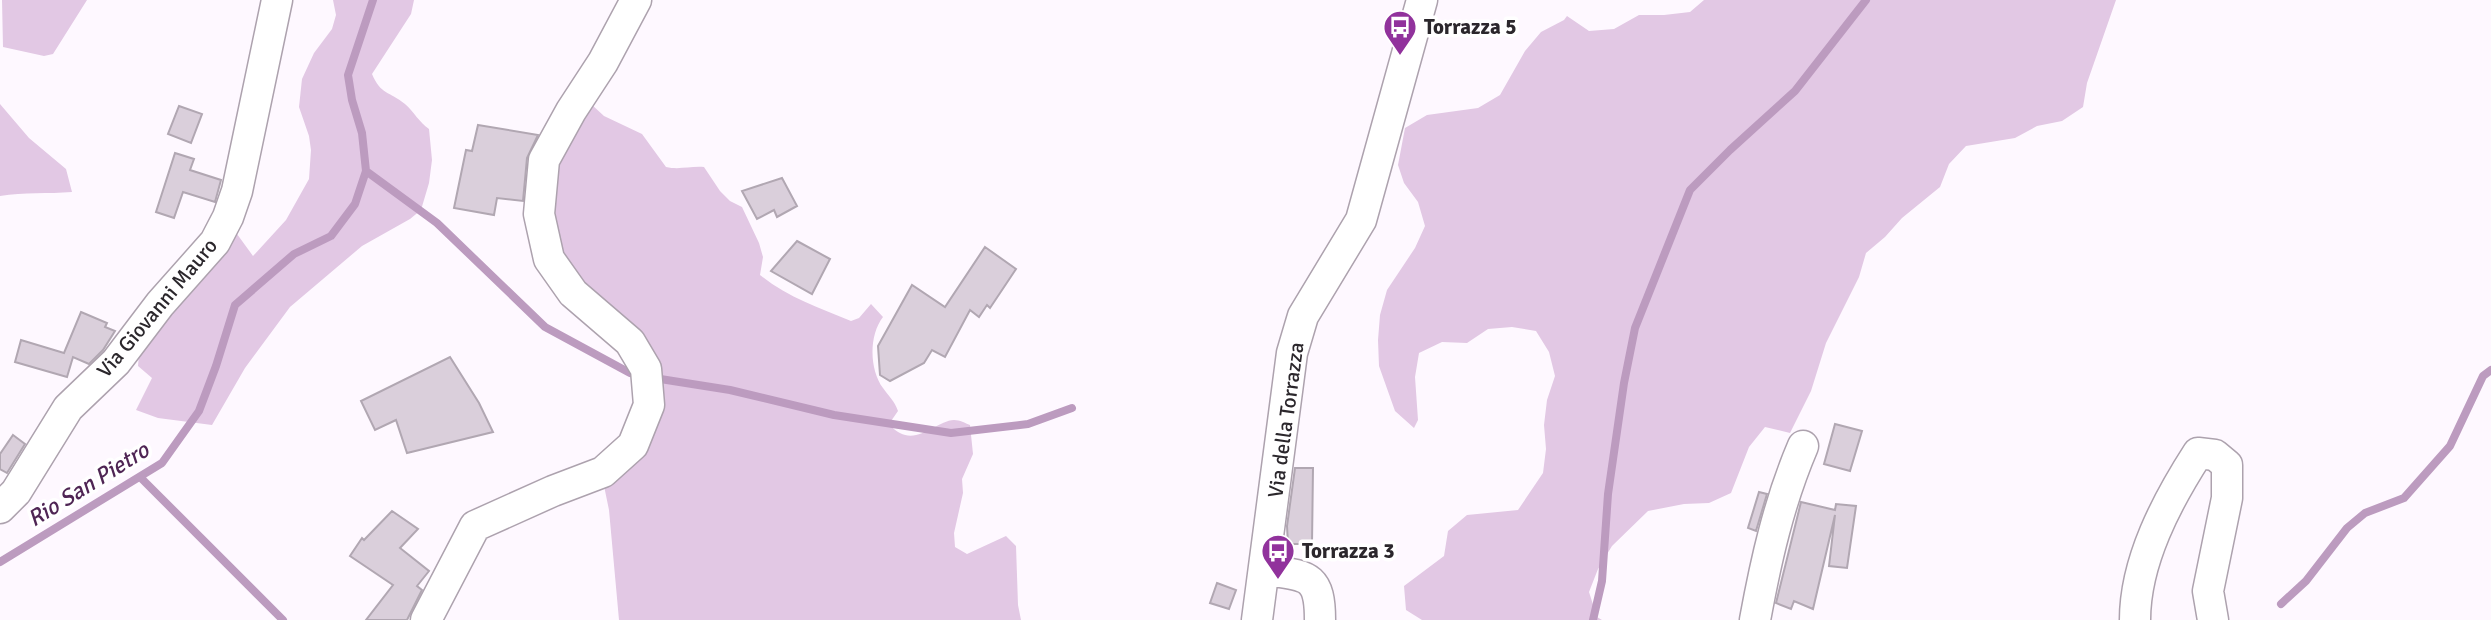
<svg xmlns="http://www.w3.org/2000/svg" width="2491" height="620" viewBox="0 0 2491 620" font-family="Signika,sans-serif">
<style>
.green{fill:#e2c8e4}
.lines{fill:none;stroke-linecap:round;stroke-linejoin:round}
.stream{stroke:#bc9bbf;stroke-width:8}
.building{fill:#dacfdb;stroke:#b1a7b2;stroke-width:2}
.minor-casing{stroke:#ada2ae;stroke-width:33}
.minor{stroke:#fff;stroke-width:30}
.labels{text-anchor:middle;stroke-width:7;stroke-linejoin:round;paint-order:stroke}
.poi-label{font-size:21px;font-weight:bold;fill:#2b272c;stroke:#fff;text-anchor:start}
.street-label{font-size:21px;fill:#2b272c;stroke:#fff}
.water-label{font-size:23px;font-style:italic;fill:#4f2554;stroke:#fff}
</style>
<rect width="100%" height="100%" fill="#fef8ff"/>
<path class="green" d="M2,0H87L53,54L44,56L3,47Z
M333,0H414L411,14L372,74C381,95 389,91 405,104C414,112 419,122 429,129L432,160L429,183L421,210L410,219L362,246L290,307L245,368L212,425L158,418L136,410L152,378L138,366L139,354L237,220V234L253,256L286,220L309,179L311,150L309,136L299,107L302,79L314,53L332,29L336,15Z
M1704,0H2116L2087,83L2083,107L2062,121L2037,126L2015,138L1966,146L1949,164L1940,187L1902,218L1885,237L1866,253L1859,277L1826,343L1811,391L1790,433L1765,427L1749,447L1731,493L1709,503L1684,504L1648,511L1612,546L1598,569L1589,592L1597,617L1602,620H1422L1406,610L1404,586L1444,556L1448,531L1467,515L1518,510L1543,473L1546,449L1544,425L1547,400L1555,376L1549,352L1536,331L1512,327L1488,329L1467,343L1442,342L1419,353L1415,377L1418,420L1414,428L1395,411L1379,366L1378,340L1380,315L1387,290L1415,248L1425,226L1418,202L1404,183L1398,165L1405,128L1427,115L1478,108L1500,95L1525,51L1541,32L1564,20L1567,16L1589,31L1614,29L1639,15H1664L1690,12Z
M0,104L29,138L66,169L72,192C48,194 24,192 0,196Z
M591,104L604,116L642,134L666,167C679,170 690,166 704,167L720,191L730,201L742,207L759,243L763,257L760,275C787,297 819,308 851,321L859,318L871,304L883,317C869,335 869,369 883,388C889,397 894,400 898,411L889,424C913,452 934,421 954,420C960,420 965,423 970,425L973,454L962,479L963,493L954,533L955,547L967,554L1006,536L1016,546L1018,605L1021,620H619L609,510L603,481L663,405L580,293L545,212L566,132Z"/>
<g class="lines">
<path class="stream" d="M366,171L437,223L545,327L630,373L641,375
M654,378L730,390L834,415L951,433L1028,424L1072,408
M140,477L283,620
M0,562L162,463L199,411L216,366L235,305L294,254L331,236L355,204L366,171L362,133L352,100L348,75L373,0
M2281,604L2306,581L2347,528L2365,513L2404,498L2450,446L2483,376L2491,370
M1593,620L1602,581L1608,494L1624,383L1635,328L1690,190L1730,150L1795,91L1866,0"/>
</g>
<path class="building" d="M179,106L202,114L191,143L168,134Z
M478,125L538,135L527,158L523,201L497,198L494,215L454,208L466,150L472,151Z
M175,153L194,159L190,170L221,180L215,202L183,192L174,218L156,212Z
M782,178L797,206L777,217L774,210L757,219L742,191Z
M797,241L830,259L812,294L771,271Z
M985,247L1016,269L990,308L987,305L979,317L970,310L945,357L932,350L924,363L890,381L880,375L878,346L912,285L945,307Z
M81,312L107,323L105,327L115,331L103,350L89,364L73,357L67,377L15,362L21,340L64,353Z
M450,357L479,403L493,432L407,453L396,420L375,430L361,401Z
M1835,424L1862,431L1850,471L1824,464Z
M13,435L25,444L7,473L0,469V454Z
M1295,468H1313L1312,544H1288L1287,526Z
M1759,492L1767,494L1756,531L1748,528Z
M1801,502L1835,510L1836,504L1856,506L1847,568L1829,566L1835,515L1813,609L1794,601L1791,609L1776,603Z
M392,511L418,529L400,548L429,571L417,586L422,590L407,620H366L393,585L350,556L362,538L364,540Z
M1217,583L1236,590L1229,609L1210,603Z"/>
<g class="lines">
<defs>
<path id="minor" d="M0,508L16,492L68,408L116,362L160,304L215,242L228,217L237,191L277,0
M1265,570C1306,576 1320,573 1320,620
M426,620L475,526L553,491L603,472L633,445L649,405L646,369L630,342L573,293L549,259L539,214L544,160L571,111L603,62L636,0
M1257,620L1292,353L1303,316L1361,220L1422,0
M1755,620C1766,560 1779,502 1803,446
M2135,620C2135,561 2167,501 2198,453L2215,455L2227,465V498L2208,591L2213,620"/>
</defs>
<use href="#minor" class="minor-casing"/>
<use href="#minor" class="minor"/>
</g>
<defs>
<symbol id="bus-pin" viewBox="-11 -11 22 30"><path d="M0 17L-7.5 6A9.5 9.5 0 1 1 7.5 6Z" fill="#91329c" stroke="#fff"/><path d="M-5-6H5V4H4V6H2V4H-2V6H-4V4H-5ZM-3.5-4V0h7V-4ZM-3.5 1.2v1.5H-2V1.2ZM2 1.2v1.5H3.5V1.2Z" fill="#fff"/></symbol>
</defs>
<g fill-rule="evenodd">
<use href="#bus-pin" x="1381" y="8" width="38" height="52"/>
<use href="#bus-pin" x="1259" y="532" width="38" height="52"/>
</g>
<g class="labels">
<g class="poi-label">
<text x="1424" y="34">Torrazza 5</text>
<text x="1302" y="558">Torrazza 3</text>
</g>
<g class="street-label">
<text transform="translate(157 308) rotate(-50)" y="7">Via Giovanni Mauro</text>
<text transform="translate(1286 420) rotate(-82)" y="7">Via della Torrazza</text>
</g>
<g class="water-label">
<text transform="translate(88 484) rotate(-32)" y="8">Rio San Pietro</text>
</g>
</g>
</svg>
